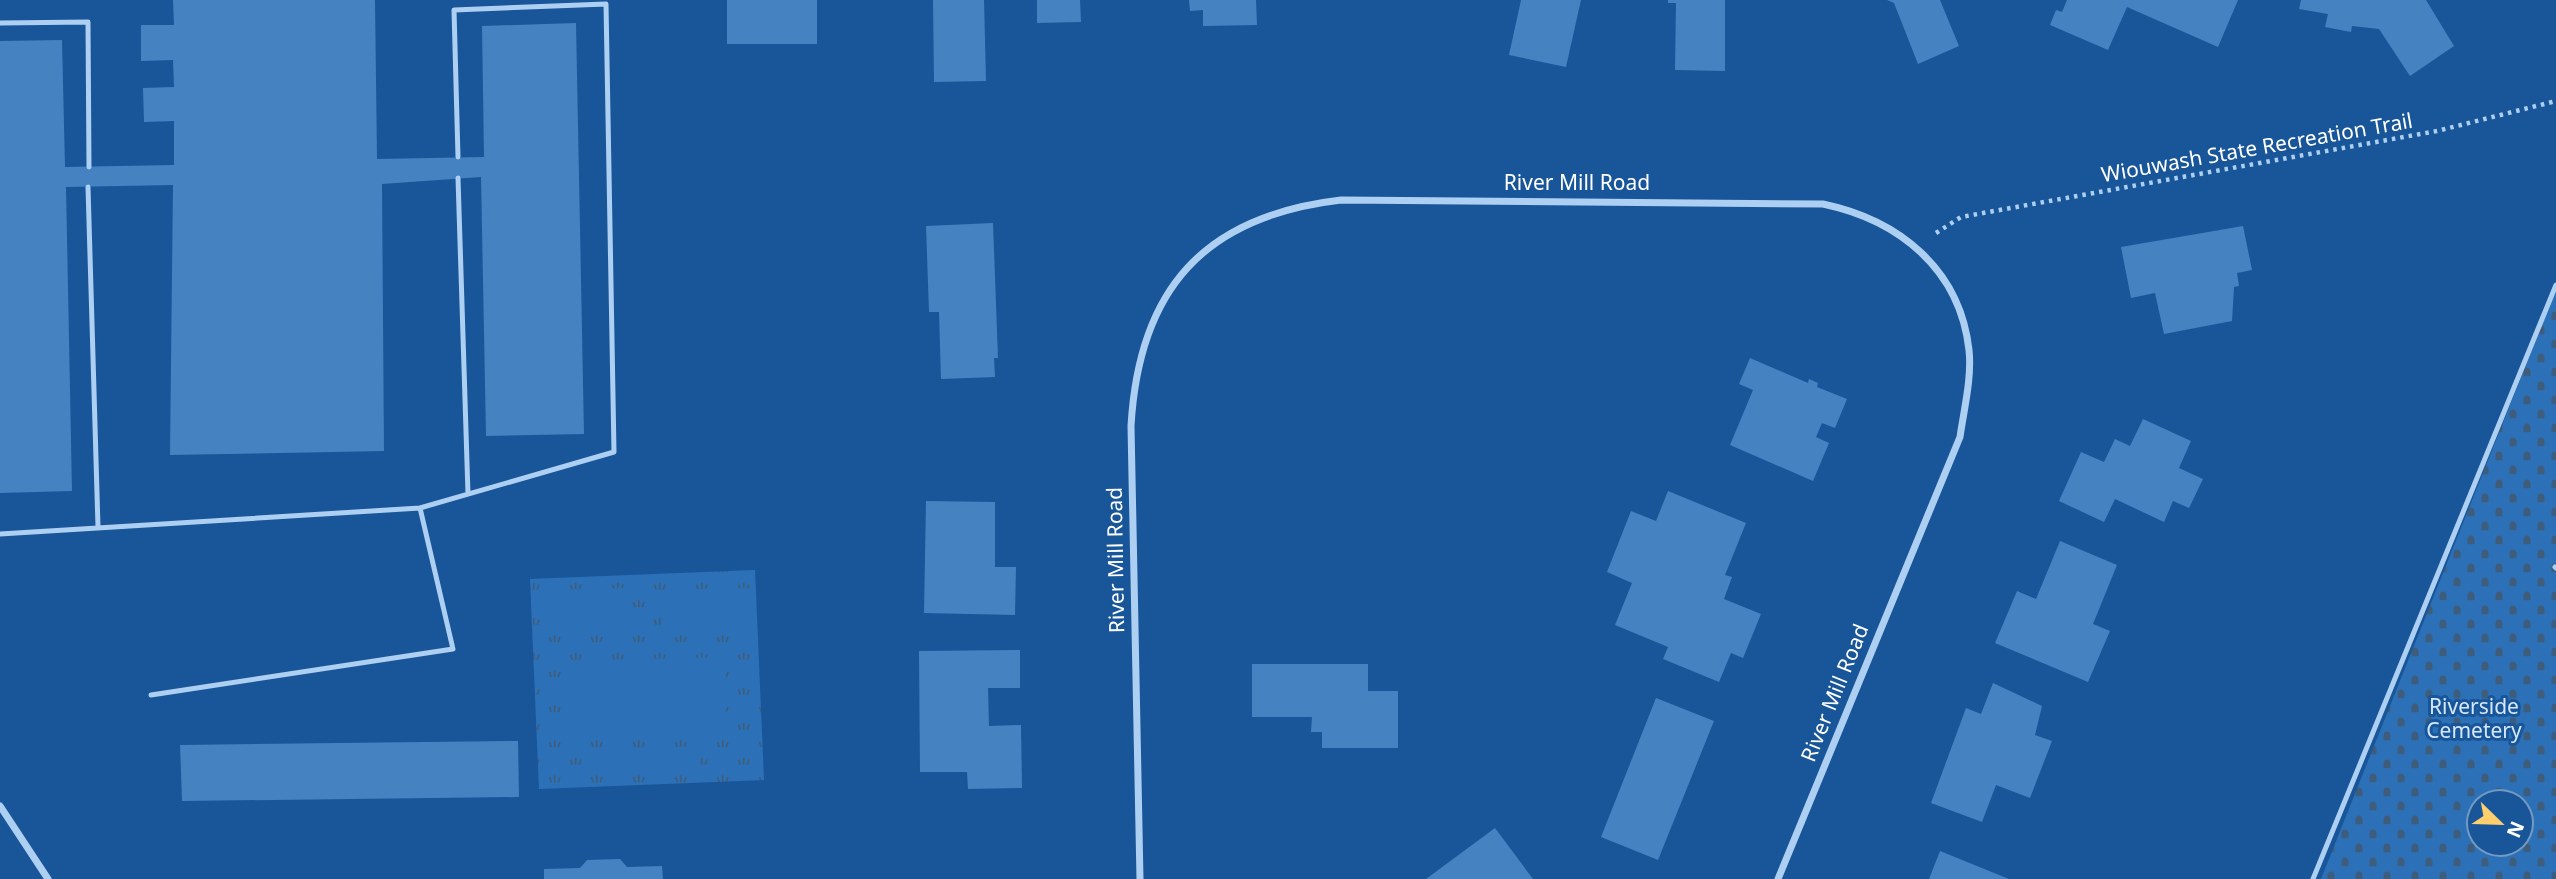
<svg xmlns="http://www.w3.org/2000/svg" width="2556" height="879" viewBox="0 0 2556 879" font-family="'Noto Sans',sans-serif">
<style>
.grass{fill:url(#grass-tufts)}
.cemetery{fill:url(#cemetery-stones);fill-rule:evenodd}
.pitch{fill:#2c71b7}
.building{fill:#4582c2}
.lines{fill:none;stroke-linecap:round;stroke-linejoin:round}
.path{stroke:#adcff1;stroke-width:4.5;stroke-dasharray:3.5 5;stroke-linecap:butt}
.lane{stroke:#adcff1;stroke-width:5}
.street{stroke:#adcff1;stroke-width:7}
.labels{text-anchor:middle;stroke-width:6;stroke-linejoin:round;paint-order:stroke}
.street-label{font-size:21px;fill:#fff;stroke:#185699}
.park-label{font-size:21px;fill:#d5e8fc;stroke:#185699}
</style>
<defs>
<pattern id="grass-tufts" width="24" height="20" patternUnits="userSpaceOnUse" patternTransform="scale(1.75)"><rect width="24" height="20" fill="#2c71b7"/><path d="M3 7l-1-3M5 7V3M7 7l1-3M15 17l-1-3M17 17v-4M19 17l1-3" fill="none" stroke="#3e5d7c"/></pattern>
<pattern id="cemetery-stones" width="16" height="16" patternUnits="userSpaceOnUse" patternTransform="scale(1.75)"><rect width="16" height="16" fill="#2c71b7"/><path d="M2 7V4a2 2 0 0 1 4 0v3zM10 15v-3a2 2 0 0 1 4 0v3z" fill="#3e5d7c"/></pattern>
</defs>
<rect width="100%" height="100%" fill="#185699"/>
<path class="grass" d="M755,570L764,780L539,789L530,579Z"/>
<path class="cemetery" d="M2556,290V879H2321ZM2479,802H2521V844H2479Z"/>
<path class="pitch" d="M632,588L633,629L544,631L543,590Z
M750,588L751,628L662,631L661,590Z
M724,657L726,729L570,734L569,661Z
M699,746L700,767L598,771L597,750Z"/>
<path class="building" d="M173,0H375L377,159L484,157L482,26L576,23L584,434L486,436L481,177L382,184L384,451L170,455L173,185L66,187L72,491L0,493V41L62,40L65,167L174,165V121L144,122L143,88L174,87L173,60L141,61V25H174Z
M727,0H817V44H727Z
M933,0H984L986,81L934,82Z
M1037,0H1080L1081,22L1037,23Z
M1189,0H1256L1257,25L1203,26V10L1190,11Z
M1521,0H1581L1566,67L1509,55Z
M1668,0H1725V71L1675,70L1676,3H1668Z
M1887,0H1940L1959,46L1918,64L1894,3Z
M2067,0H2238L2218,47L2127,7L2108,50L2050,25L2056,10L2062,12Z
M2301,0H2426L2454,46L2410,76L2379,29L2352,26L2351,32L2325,27L2328,14L2299,9Z
M993,223L998,358H994L995,377L941,379L939,312H929L926,226Z
M2243,226L2252,270L2237,273L2239,286L2234,287L2232,321L2164,334L2155,293L2131,298L2121,247Z
M1750,358L1808,383L1809,379L1818,383L1817,387L1847,399L1835,428L1822,423L1816,437L1829,443L1813,481L1730,445L1753,390L1739,384Z
M2143,419L2191,441L2179,468L2203,479L2189,508L2173,501L2164,522L2115,499L2104,522L2059,501L2081,452L2104,462L2115,439L2130,446Z
M1668,491L1746,523L1725,575L1732,577L1724,599L1761,614L1743,658L1731,653L1719,682L1663,659L1668,647L1615,625L1632,583L1607,572L1631,511L1656,521Z
M926,501L995,502V567H1016L1015,615L924,613Z
M2060,541L2117,565L2093,624L2110,631L2088,682L1995,643L2017,591L2036,599Z
M1020,650V688H988L989,726L1021,725L1022,788L968,789L967,772H920L919,651Z
M1252,664H1368V691H1398V748H1322V732H1311L1312,717H1252Z
M1993,683L2042,706L2035,735L2052,741L2030,798L1996,785L1982,822L1931,803L1966,708L1981,714Z
M1656,698L1714,721L1658,860L1601,837Z
M518,741L519,797L182,801L180,745Z
M1495,828L1533,879H1426Z
M1940,851L2009,879H1929Z
M620,859L627,867L662,866L663,879H544V869L580,868L587,860Z"/>
<g class="lines">
<path class="path" d="M1936,233L1961,217L2437,131L2556,101"/>
<path class="lane" d="M0,23L88,22L89,167
M458,178L468,494
M88,187L98,527
M420,508L614,452L606,4L454,10L458,157
M0,534L420,508L453,649L151,695
M2555,567L2556,568
M2313,879L2556,285"/>
<path class="street" d="M0,806L48,879
M1140,879L1131,426C1139,289 1204,216 1341,200L1823,204C1899,220 1960,269 1969,350C1972,378 1964,409 1960,437L1778,879"/>
</g>
<g class="labels">
<g class="street-label">
<text transform="translate(2257 148) rotate(-10)" y="7">Wiouwash State Recreation Trail</text>
<text x="1577" y="190">River Mill Road</text>
<text transform="translate(1116 560) rotate(-91)" y="7">River Mill Road</text>
<text transform="translate(1835 693) rotate(-68)" y="7">River Mill Road</text>
</g>
<g class="park-label">
<text x="2474" y="714">Riverside<tspan x="2474" dy="24">Cemetery</tspan></text>
</g>
</g>
<g transform="translate(2500 823) rotate(113)"><circle r="33" fill="#185699" stroke="#749ac2" stroke-width="2"/>
<path d="M0-5L12 26L0 18L-12 26Z" fill="#ffcf6e"/>
<text y="-10" font-size="19" font-weight="bold" text-anchor="middle" fill="#ffffff">N</text>
</g>
</svg>
